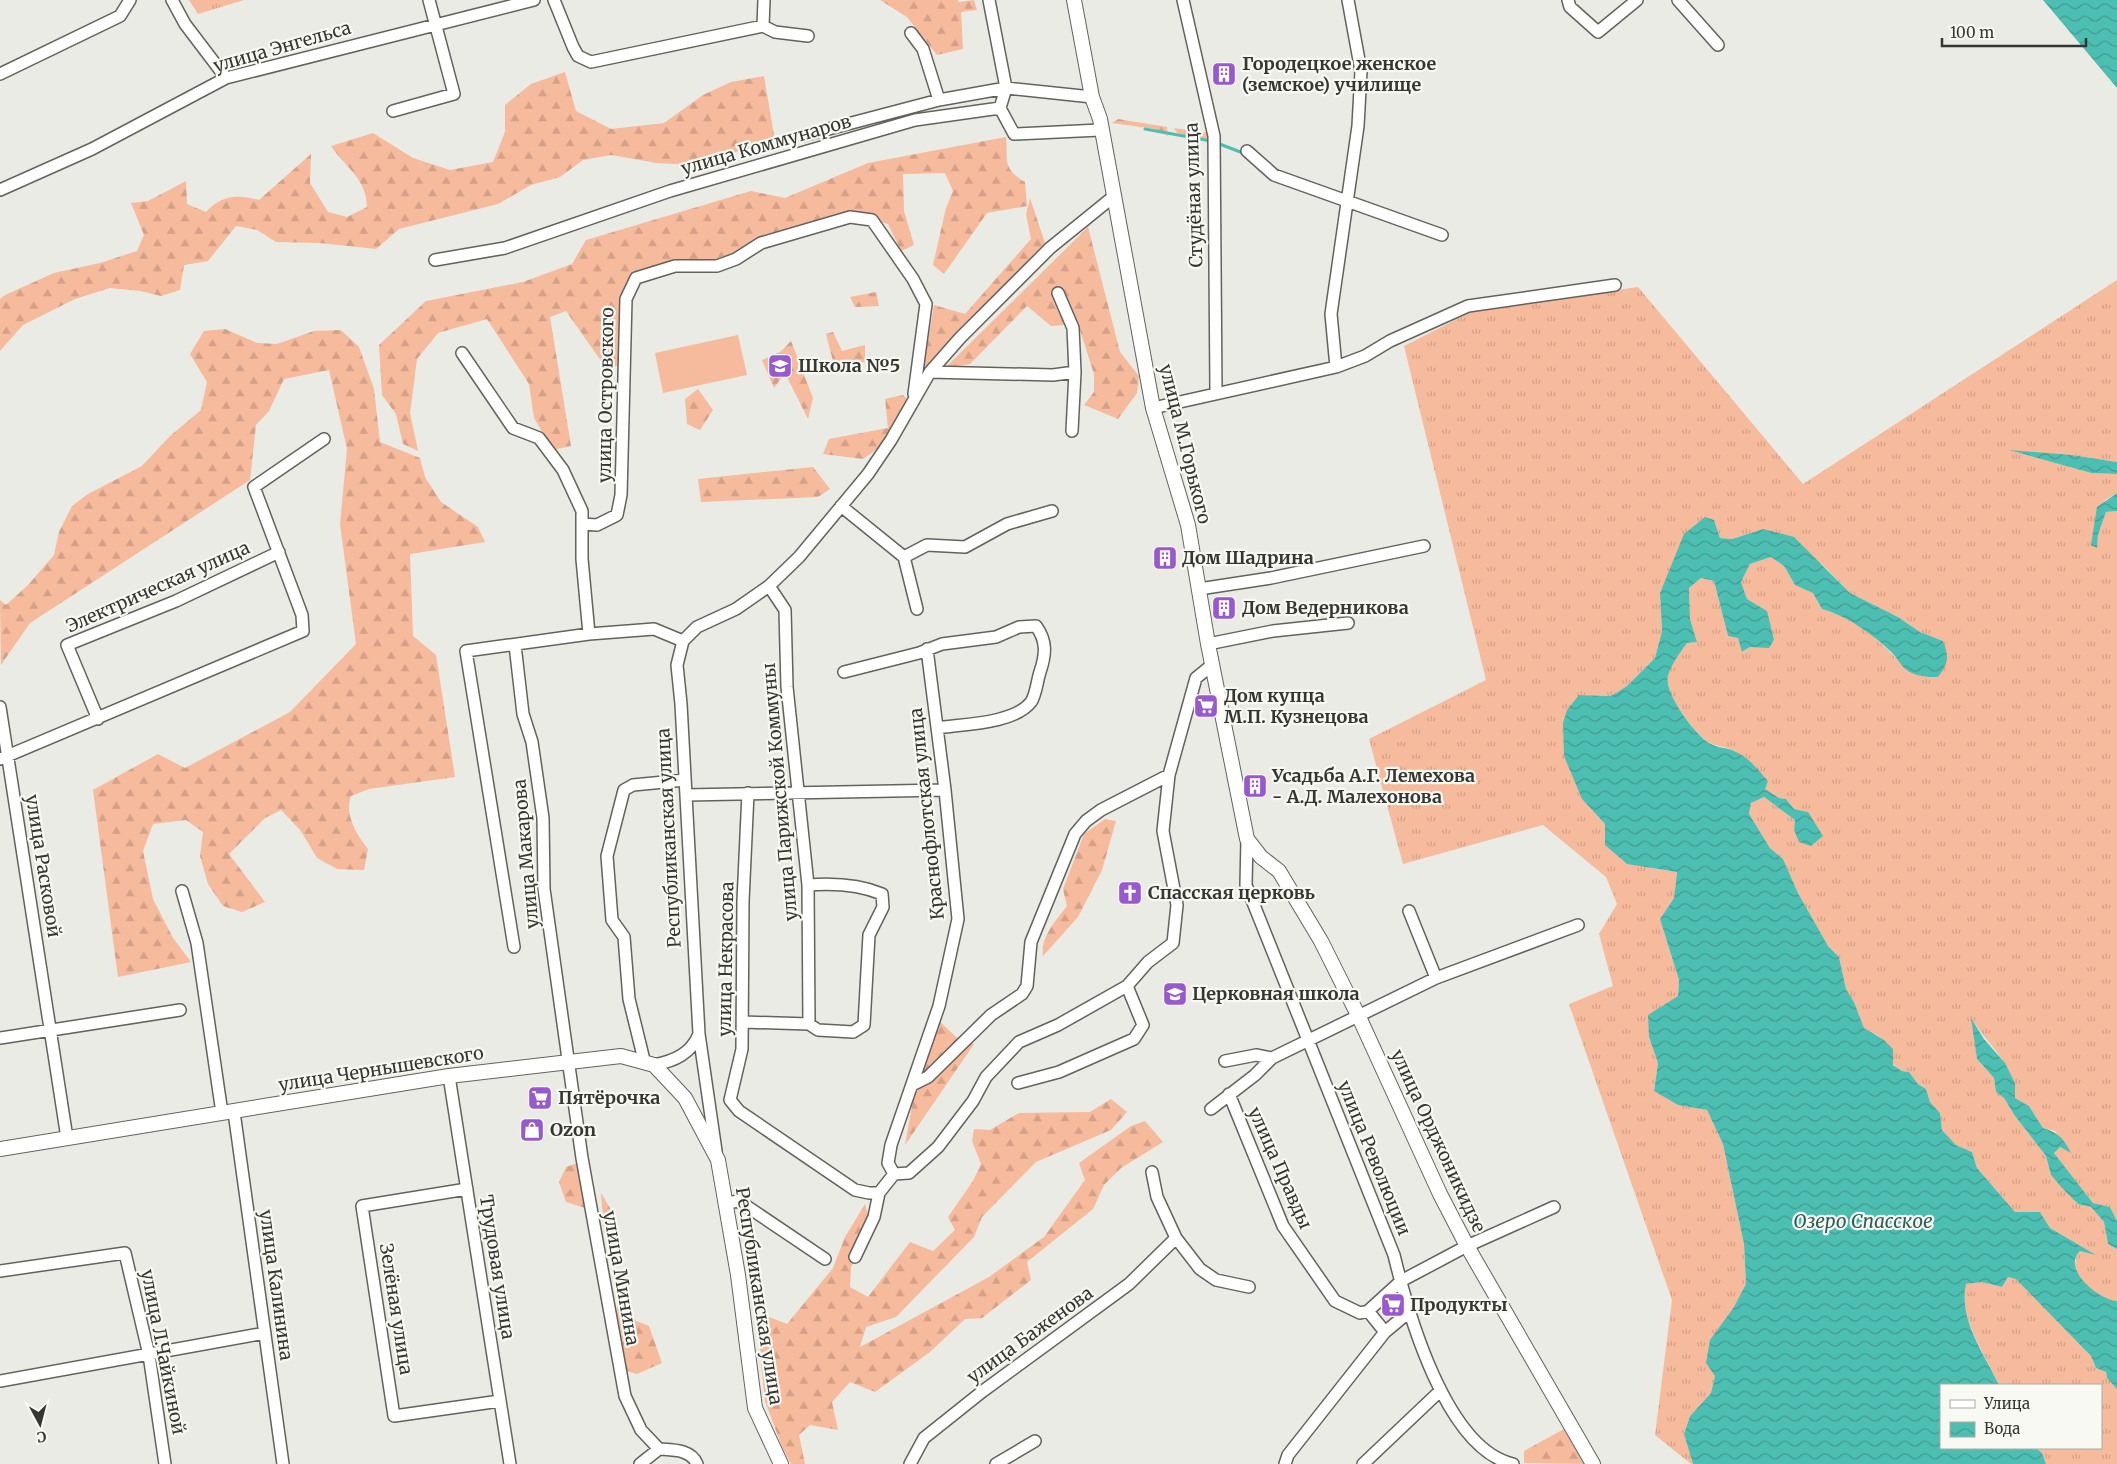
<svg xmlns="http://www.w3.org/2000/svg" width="2117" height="1464" viewBox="0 0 2117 1464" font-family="Merriweather,serif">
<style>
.grass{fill:url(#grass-tufts)}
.forest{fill:url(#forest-firs)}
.pitch{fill:#f6ba9c}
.water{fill:url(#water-waves)}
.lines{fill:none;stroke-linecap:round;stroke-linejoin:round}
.stream{stroke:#4dbfb2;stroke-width:3}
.minor-casing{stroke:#62635d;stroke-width:14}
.tertiary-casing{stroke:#62635d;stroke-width:16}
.minor{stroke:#fff;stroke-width:11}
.tertiary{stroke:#fff;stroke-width:14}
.labels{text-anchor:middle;stroke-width:4.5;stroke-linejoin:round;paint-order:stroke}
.street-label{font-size:18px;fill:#353633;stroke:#f7f9f2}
.poi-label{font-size:18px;font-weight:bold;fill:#353633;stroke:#f7f9f2;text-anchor:start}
.water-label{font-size:19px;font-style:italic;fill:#2e5e58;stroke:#f7f9f2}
</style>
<defs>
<pattern id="grass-tufts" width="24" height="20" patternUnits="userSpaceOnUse" patternTransform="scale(1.25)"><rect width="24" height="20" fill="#f6ba9c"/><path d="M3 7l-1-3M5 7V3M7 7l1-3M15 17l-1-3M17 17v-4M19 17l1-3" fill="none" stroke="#d4a087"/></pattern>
<pattern id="forest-firs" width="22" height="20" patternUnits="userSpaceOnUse" patternTransform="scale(1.25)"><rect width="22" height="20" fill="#f6ba9c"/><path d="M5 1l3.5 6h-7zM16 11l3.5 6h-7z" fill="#d4a087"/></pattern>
<pattern id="water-waves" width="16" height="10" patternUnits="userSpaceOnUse" patternTransform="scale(1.25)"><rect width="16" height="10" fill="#4dbfb2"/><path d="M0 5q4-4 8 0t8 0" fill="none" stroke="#419c91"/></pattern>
</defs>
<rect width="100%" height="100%" fill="#eaebe4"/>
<path class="grass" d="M189,0H244L198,14Z
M2117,280V462L2072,455L2013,451L2091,473L2117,474V493L2105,500L2091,544L2097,547L2098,535L2106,512L2117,511V1221L2110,1207L2093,1203L2054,1153L2060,1147L2070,1152L2055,1131L2043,1128L2029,1106L2015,1098C2015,1064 1989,1047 1972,1019L1977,1059L1994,1078L1996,1092L2004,1098L2015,1116L2046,1156L2051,1175L2078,1204L2091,1207L2104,1222L2108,1244L2117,1249V1301C2100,1300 2079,1284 2075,1267C2075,1263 2076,1258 2077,1254L2080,1251L2094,1254L2050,1228L2040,1212H2015L1977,1168L1972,1152L1956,1145L1942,1130L1940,1113L1930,1102L1926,1089L1918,1084L1909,1072L1902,1071L1893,1064C1892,1041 1883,1039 1864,1028L1854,1002L1846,989L1839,957L1828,946L1798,893L1783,859L1770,848L1749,814L1751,803L1764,797L1795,820L1794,830L1808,812L1794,809L1786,799L1779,798L1764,789L1768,781C1759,771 1745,757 1734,751C1726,746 1715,747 1708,742C1694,732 1664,694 1668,676C1671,663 1680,653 1687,643L1697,642L1690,619L1689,588L1701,578L1714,581L1728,636L1738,638L1743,652L1750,647L1767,611L1747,599L1741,582L1750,564L1771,557L1784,566L1795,585L1813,592L1822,609C1856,618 1885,644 1907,671L1943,641L1920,632L1898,617L1850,593L1822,564L1763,529L1732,539L1720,538L1714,520L1671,567L1660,593L1662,631L1655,658L1627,686L1611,696L1579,695L1582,799L1605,824V845L1650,868L1677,872L1674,898L1660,919L1679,980L1678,996L1649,1037L1658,1063L1654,1090L1678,1105L1707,1110L1723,1144L1744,1244L1746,1284L1707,1363L1715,1376L1711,1393L1690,1416L1684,1433L1693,1464H1691L1655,1435L1672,1300L1569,1004L1613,986L1599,934L1617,904L1606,877L1543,825L1403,864L1369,739L1486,680L1404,346L1471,312L1638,287L1803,484Z
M2008,1277L2016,1278L2091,1356L2096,1368L2106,1372L2107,1378L2117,1388V1464H2046L2042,1453L2036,1448H2101V1385H1999C1985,1354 1959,1319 1965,1284L1982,1282L2002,1287Z"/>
<path class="forest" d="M880,0H958V2L974,0L977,10L961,12L963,49L937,55L907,17Z
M565,72L576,111L611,129L664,123L703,95L731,82L764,76L775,141L691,165L657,163L611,155L583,160L560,177L531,185L498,204L399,229L376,249L320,243L276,242L257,230L236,226L208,261L184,265L180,290L161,296L140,291L110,288L75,299L23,325L0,351V299L5,295L54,273L100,263L137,251L144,235L131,203L148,201L186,181L187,204L206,212C221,195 238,194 259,200L311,154L310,183L328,212L347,217L367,207C367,179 345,167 331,146L373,133L413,158L450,170L493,162L505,132V105L531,84Z
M1118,119L1167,127L1168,136L1155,129L1112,123Z
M1174,128L1210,133L1211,142L1179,136Z
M1006,137C1008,161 1002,168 1025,182L1027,206L987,213L944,274L933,265L946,208L953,191L945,173L903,174L904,211L914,245L901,251L888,224L851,214L709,261L676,260L639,271L630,279L621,365L606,368L566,311L550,317L571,446L553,450L534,418L529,384L487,319L438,333L417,359L410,413L418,451L403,444L396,414L382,395L379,345L426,301L523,282L572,264L586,240L751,191L785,198L868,163Z
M1030,198L1047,249L925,370L924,366L934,305L965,314L1031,239L1026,214Z
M1088,227L1120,352L1139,376L1137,393L1118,419L1084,405L1094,392V374L1078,324L1051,326L1027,306L970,364L945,368Z
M876,292L879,306L855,307L850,297Z
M225,329L257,343L277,344L314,331L341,330L359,347L374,389L380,442L420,458L425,477L441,502L478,527L485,542L410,554L413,636L436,655L455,777L369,789L351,796C344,815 357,835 368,849L364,870L337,869L317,858L301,831L281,810L265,818L229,854L265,902L242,912L223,906L208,884L200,856L203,832L186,820L153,824L143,851L153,899L173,938L191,962L118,977L93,790L158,754L185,768L290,712L356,644L340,524L347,449L329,370L284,379L269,411L256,425L250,480L30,623L1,665L0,600L6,605L28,585L54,555L59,532L72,506L88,494L142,466L170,436L201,410L207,382L190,354L204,331Z
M833,332L842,351L865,345V362L835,369L826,334Z
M791,341L813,398L808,419L785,373L774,388L762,360L780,352Z
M698,389L713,410L700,430L687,424L685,399Z
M903,395L908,400L886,443L863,459L823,454L829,439L888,428L885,399Z
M813,467L830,489L818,497L701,502L698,479Z
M1105,819L1116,821L1102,870L1078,917L1043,956C1040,938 1056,920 1067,906L1063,889L1084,834Z
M938,1020L956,1037L974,1044L905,1145L915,1089Z
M1111,1099L1127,1112L1111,1130L1036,1162L982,1217L974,1237L896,1317L866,1327L860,1347L989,1277L1044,1237L1085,1180L1079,1163L1131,1126L1145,1121L1163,1142L1121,1168L1104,1185L1093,1209L1027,1262L1031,1280L982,1318L965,1319L930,1352L875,1392L850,1382L832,1402L838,1430L810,1425L799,1435L805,1464H791L782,1447L765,1401L756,1312L787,1324L833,1268L845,1237L865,1204L873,1231L851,1267L850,1287L868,1297L910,1242L933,1251L955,1230L948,1217L973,1181L981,1164L972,1141L974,1129L990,1130L1019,1113L1090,1112Z
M577,1163L585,1208L566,1202L559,1182L566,1167Z
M601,1193L614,1215L615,1235L604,1233Z
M628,1303L636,1321L649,1326L662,1363L637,1374L626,1371L617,1327V1306Z
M1564,1429L1586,1464L1524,1463V1451Z"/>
<path class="pitch" d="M738,335L747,375L663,393L655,353Z"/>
<path class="water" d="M2043,0H2117V88Z
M2009,450L2072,455L2117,462V474L2091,473Z
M2117,493V511L2106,512L2098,535L2097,548L2091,545L2097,507Z
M1705,517L1714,520L1720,538L1732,539L1763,529L1794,537L1850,593L1898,617L1920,632L1943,641C1949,657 1949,663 1938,677C1928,677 1918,677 1908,671C1901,667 1897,657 1890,651C1871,633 1847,616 1822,609L1813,593L1795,585L1784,566L1771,557L1750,564L1741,582L1747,599L1767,611L1774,640L1769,648L1750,647L1742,652L1738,638L1728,636L1714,581L1701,578L1689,588L1690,619L1697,642L1687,643C1680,653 1671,664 1668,676C1664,693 1694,733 1709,743C1716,748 1726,747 1734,751C1750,758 1757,769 1768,781L1765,789L1779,798L1786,799L1794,809L1808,812L1823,836L1811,846L1799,842L1794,830L1795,820L1764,797L1751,803L1749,814L1770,848L1783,859L1798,893L1828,946L1839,957L1846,989L1854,1002L1864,1028L1884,1040L1893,1049V1065L1902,1071L1909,1072L1918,1084L1926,1089L1930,1102L1940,1113L1942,1130L1956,1145L1972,1152L1977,1168L2015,1212H2040L2050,1228L2096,1255L2080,1251C2061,1269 2099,1300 2117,1301V1389L2107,1378L2106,1372L2096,1368L2091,1356L2016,1279L2008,1277L2002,1287L1982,1282L1966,1284C1958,1319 1985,1355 1999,1385H1941V1448H2036L2042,1453L2046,1464H1693L1684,1434L1690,1416L1711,1393L1715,1376L1706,1363L1710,1340L1734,1307L1746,1284L1744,1244L1723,1144L1707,1110L1678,1105L1654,1091L1658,1063L1649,1037L1648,1015L1678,996L1679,980L1660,919L1674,898L1677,872L1627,864L1605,845V824L1582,799L1564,756L1563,723L1567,710L1579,695L1611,696L1627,686L1655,658L1662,631L1660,593L1684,534Z
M1971,1018L1984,1039L2005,1063L2015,1083V1098L2029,1106L2043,1128C2058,1132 2064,1139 2071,1153L2060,1147L2054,1153L2093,1203L2110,1207L2117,1221V1249L2108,1244L2104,1222L2091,1207L2078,1204L2063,1189L2051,1175L2046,1156L2015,1116L2004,1098L1996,1092L1994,1078L1977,1059Z"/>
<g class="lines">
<path class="stream" d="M1145,129L1211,141
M1217,143L1243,153"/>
<defs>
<path id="minor" d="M172,0L185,24L226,78
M554,0L573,47L578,56L591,62L763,26L775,32L808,36
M989,0L1006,88L1000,108
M1183,0L1214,136L1216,392
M1568,0L1570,7L1598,32L1637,0
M1678,0L1718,45
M763,26L764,0
M911,33L923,49L939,100
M0,74L120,16L130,0
M393,111L454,94L429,0
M802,136L939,100L1006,88L1092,97
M1247,151L1274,175L1442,235
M0,190L92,149L226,78L534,0
M435,260L505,248L670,191L915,120L1000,108L1014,134L1100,130
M1058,293L1073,328L1075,372L1072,431
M462,353L513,428L539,438L563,470L582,511V559L589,634
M1336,367L1331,314L1358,126L1361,71L1348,0
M930,372L1053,375L1075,372
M1153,408L1336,367L1365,356L1390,341L1468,306L1615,285
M841,506L904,557L917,609
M582,524L597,525L617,515L621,495L626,299L636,278L675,266H717L736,259L761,243L850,217L872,220L913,279L926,304L914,394
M904,557L927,545L965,547L1007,524L1052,511
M1199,589L1271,578L1424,546
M1208,644L1273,631L1348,623
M515,645L523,714L532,742L543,818L544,889L582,1158L625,1396L641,1430L659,1449C672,1450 691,1449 697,1464
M844,672L919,653L942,644L996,637L1019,627L1036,626C1047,641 1046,654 1040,672C1037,681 1036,695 1031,702C1014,724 963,724 937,728
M0,707L67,1138
M98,719L67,645L176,601L279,552
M0,759L303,631L302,615L254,487L324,439
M686,795L945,790
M1247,839L1246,885L1394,1255C1408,1313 1446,1449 1513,1464
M808,885C834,883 858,884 882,894L883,907L869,935L864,1025L853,1032L818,1030L809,1024
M182,891L197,943L222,1113
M1409,911L1436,978
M514,947L466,651L589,634L654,629L683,641
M743,1022L809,1024L808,885L787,687L785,610L769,586
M0,1038L180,1010
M644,1060L629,999L624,937L612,920L607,856L624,790L633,785L685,780
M1225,1061L1256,1055L1272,1058
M654,1065C674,1061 691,1054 699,1034
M449,1076L510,1464
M1018,1083L1059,1072L1134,1039L1143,1025L1127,986
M912,1085L928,1077L991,1015L1022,994L1027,986L1031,942L1075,834L1086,821L1101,810L1169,775
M1229,1094L1283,1226L1335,1301L1360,1313L1368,1311L1385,1332
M730,1100L739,1111L855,1190L869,1193H879L894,1174L909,1173L938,1147L973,1101L986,1077L1019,1042L1058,1025L1127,986L1148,962L1173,943L1177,905L1163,831L1169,775L1196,678L1212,665
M730,1100L742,1049L743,901L748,793
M1211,1109L1255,1075L1272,1058L1436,978L1578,925
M234,1112L283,1464
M716,1151L699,1034L681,704L677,665L683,641L697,627L736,609L769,586L799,557L868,474L891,440L930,372L960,338L1050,248L1113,197
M894,1174L888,1163L891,1145L939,1006L958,919L945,790L927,649
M467,1189L362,1206L394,1416L500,1401
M726,1203L739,1201L825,1259
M1176,1238L1200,1269L1216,1280L1249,1287
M855,1257L874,1217L879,1193
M0,1271L125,1253L149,1355L165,1464
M1368,1311L1401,1281L1467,1246L1554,1207
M0,1381L265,1333
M640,1464L659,1449
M910,1464L924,1438L983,1391L1129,1284L1176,1238L1157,1197L1152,1172
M996,1464L1035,1441
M1285,1464L1288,1455L1385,1332L1409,1312
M1363,1464L1440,1391"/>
<path id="tertiary" d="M1074,0L1092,97L1100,119L1153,408L1188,525L1208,644L1247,839L1261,857L1279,871L1321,941L1359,1017L1440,1194L1467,1246L1593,1464
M0,1149L449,1076L621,1056L654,1065L685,1098L718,1160L738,1275L755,1408L781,1464"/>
</defs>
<use href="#minor" class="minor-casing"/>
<use href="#tertiary" class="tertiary-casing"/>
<use href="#minor" class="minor"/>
<use href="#tertiary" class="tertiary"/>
</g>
<defs>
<symbol id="building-square" viewBox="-11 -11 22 22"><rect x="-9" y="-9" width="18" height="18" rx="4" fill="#9859cf" stroke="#f7f9f2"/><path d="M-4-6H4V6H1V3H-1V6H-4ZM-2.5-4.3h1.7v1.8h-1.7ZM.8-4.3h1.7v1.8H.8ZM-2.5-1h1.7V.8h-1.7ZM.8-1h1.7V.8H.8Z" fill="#fff"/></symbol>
<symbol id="school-square" viewBox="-11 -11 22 22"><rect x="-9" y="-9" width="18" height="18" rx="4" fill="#9859cf" stroke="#f7f9f2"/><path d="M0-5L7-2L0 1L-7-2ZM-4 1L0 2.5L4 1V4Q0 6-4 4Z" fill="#fff"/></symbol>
<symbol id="supermarket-square" viewBox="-11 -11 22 22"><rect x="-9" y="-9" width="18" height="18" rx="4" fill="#9859cf" stroke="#f7f9f2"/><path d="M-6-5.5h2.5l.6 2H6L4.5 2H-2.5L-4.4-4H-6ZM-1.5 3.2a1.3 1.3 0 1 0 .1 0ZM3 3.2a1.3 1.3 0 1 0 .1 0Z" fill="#fff"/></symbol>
<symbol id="church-square" viewBox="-11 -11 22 22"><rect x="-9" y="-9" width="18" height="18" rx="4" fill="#9859cf" stroke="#f7f9f2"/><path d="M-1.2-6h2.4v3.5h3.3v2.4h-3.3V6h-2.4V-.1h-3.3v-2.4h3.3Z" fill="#fff"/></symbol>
<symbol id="shop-square" viewBox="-11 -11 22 22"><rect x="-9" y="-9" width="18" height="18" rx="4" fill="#9859cf" stroke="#f7f9f2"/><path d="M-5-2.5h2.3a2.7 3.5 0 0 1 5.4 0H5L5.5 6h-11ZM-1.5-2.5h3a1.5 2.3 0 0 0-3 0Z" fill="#fff"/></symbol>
</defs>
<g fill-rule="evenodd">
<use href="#building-square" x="1210" y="60" width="28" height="28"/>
<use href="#school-square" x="766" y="352" width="28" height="28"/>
<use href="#building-square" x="1151" y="544" width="28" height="28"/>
<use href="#building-square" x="1210" y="594" width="28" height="28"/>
<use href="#supermarket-square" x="1192" y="692" width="28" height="28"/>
<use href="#building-square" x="1241" y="772" width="28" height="28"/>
<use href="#church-square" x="1116" y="879" width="28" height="28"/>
<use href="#school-square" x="1161" y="980" width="28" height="28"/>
<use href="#supermarket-square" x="526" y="1084" width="28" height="28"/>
<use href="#shop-square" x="518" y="1116" width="28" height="28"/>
<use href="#supermarket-square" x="1379" y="1291" width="28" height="28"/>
</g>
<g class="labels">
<g class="street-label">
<text transform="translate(282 47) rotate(-16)" y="6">улица Энгельса</text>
<text transform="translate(766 145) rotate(-16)" y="6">улица Коммунаров</text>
<text transform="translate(1194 195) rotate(-92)" y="6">Студёная улица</text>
<text transform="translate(606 395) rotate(-89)" y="6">улица Островского</text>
<text transform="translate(1185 444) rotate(76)" y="6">улица М.Горького</text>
<text transform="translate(158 587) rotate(-24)" y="6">Электрическая улица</text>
<text transform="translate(780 792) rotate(-95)" y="6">улица Парижской Коммуны</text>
<text transform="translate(927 814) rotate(-96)" y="6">Краснофлотская улица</text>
<text transform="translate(669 838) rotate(-93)" y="6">Республиканская улица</text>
<text transform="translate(526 854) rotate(-95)" y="6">улица Макарова</text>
<text transform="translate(43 866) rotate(81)" y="6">улица Расковой</text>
<text transform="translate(726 959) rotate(-89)" y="6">улица Некрасова</text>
<text transform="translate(381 1069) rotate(-9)" y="6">улица Чернышевского</text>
<text transform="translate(1438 1141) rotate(65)" y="6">улица Орджоникидзе</text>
<text transform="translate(1374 1158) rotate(68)" y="6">улица Революции</text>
<text transform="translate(1280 1168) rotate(66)" y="6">улица Правды</text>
<text transform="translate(497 1267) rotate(81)" y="6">Трудовая улица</text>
<text transform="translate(621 1278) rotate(80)" y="6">улица Минина</text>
<text transform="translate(276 1285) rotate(82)" y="6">улица Калинина</text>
<text transform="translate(759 1296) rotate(81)" y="6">Республиканская улица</text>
<text transform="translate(396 1309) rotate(81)" y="6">Зелёная улица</text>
<text transform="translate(1030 1335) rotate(-36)" y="6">улица Баженова</text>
<text transform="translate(163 1352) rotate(79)" y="6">улица Л.Чайкиной</text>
</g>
<g class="poi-label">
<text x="1242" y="70">Городецкое женское<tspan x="1242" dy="21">(земское) училище</tspan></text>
<text x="798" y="372">Школа №5</text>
<text x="1182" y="564">Дом Шадрина</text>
<text x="1242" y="614">Дом Ведерникова</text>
<text x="1224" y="702">Дом купца<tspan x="1224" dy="21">М.П. Кузнецова</tspan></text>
<text x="1272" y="782">Усадьба А.Г. Лемехова<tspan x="1272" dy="21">- А.Д. Малехонова</tspan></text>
<text x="1148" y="899">Спасская церковь</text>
<text x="1192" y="1000">Церковная школа</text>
<text x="558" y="1104">Пятёрочка</text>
<text x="550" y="1136">Ozon</text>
<text x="1410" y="1311">Продукты</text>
</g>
<g class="water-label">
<text x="1863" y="1228">Озеро Спасское</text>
</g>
</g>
<rect x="1940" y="1384" width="162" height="65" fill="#f7f9f2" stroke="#a9aba6"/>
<rect x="1950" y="1400" width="25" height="8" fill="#ffffff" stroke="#a9aba6"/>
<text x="1984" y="1409" font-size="15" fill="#353633">Улица</text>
<rect x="1950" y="1422" width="25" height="15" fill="url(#water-waves)" stroke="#a9aba6"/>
<text x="1984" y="1434" font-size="15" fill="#353633">Вода</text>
<g transform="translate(40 1424) rotate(173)" stroke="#f7f9f2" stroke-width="4" paint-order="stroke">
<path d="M0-4L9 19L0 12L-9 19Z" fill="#353633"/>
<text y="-8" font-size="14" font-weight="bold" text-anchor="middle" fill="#353633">С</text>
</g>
<path d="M1942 38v8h144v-8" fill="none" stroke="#353633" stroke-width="2.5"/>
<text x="1950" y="38" font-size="15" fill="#353633" stroke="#f7f9f2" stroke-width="4" paint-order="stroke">100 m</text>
</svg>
